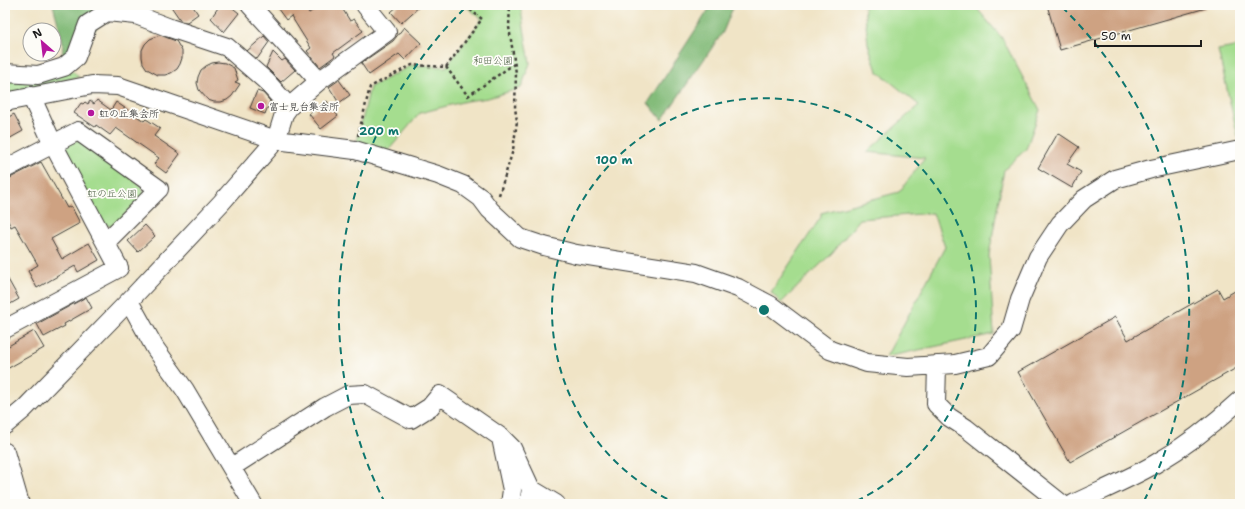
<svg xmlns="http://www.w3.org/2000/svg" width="1245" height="509" viewBox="0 0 1245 509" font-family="'Shantell Sans','Klee One',sans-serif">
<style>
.green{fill:#a5dd8f;stroke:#607c56}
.forest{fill:#84bc7a;stroke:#506c4b}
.building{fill:#cea282}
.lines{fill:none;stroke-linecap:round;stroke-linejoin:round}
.minor-casing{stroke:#3c3a36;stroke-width:20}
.path{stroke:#3c3a36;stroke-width:2.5;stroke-dasharray:3 3;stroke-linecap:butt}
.minor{stroke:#fff;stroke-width:18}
.ring{fill:none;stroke:#0f766e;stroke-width:2;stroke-dasharray:7 5}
.poi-dot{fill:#b5179e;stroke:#fdfcf7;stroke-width:1.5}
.labels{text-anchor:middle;stroke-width:3.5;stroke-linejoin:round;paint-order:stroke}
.park-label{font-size:10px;fill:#4c6044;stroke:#fdfcf7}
.poi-label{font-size:10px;fill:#1c1c1c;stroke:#fdfcf7;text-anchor:start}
.centre{fill:#0f766e;stroke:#fdfcf7;stroke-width:2}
.ring-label{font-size:12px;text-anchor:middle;font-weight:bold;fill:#0f766e;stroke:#fdfcf7;stroke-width:3.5;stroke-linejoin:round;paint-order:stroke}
</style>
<rect width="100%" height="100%" fill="#fdfcf7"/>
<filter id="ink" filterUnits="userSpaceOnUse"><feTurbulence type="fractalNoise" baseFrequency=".025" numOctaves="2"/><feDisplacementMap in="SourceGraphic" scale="8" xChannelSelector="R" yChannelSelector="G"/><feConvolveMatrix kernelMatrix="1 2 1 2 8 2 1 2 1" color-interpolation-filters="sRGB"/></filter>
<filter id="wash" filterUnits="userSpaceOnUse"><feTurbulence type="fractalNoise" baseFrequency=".012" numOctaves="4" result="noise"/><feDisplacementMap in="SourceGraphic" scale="16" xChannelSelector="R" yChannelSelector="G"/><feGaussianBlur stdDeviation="0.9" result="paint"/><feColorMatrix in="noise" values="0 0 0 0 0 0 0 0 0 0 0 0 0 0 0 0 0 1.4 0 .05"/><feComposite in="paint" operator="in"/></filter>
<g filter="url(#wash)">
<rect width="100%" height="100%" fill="#f0e4c6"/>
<path class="green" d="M464,5H520L530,63L521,88L488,98L466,101L420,113L382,158L355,150L370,87L412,65L446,67L482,19Z
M864,5H974L1002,38L1040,110L1026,149L1004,170L989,255L994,334L886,357L945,247L933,213L860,219L832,253L781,303L771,292L821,217V213L899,192L925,158L867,152L919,105L877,71L868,44Z
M1240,46V136L1238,137L1218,50Z
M73,71L79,77L5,94V80Z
M79,140L141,185L145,194L114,226L103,225L66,155V143Z"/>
<path class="forest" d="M53,5H118L62,65L63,42Z
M707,5H734L723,32L662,120L648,103L709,9Z"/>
<g id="blocks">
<path class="building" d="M170,5H192L198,14L187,22L181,21Z
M220,5H229L239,13L224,32L211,18Z
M275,5H305L304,6L309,13L321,5H340L350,21L354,19L363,31L333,53L335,56L320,67L307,51L311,48L291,16L286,20Z
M399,5H421L401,23L391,12Z
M1047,5H1206V8L1060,50Z
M404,27L421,43L405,60L399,54L369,75L361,63L393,41Z
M160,35L176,41L182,51V58L180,64L177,69L171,73L165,75H158L147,69L143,63L142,57V50L145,44L150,39Z
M264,36L269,42L257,59L247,51Z
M273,52L282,61L285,59L295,70L281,82L266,67Z
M218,62L225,63L234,68L238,80L235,82L240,84L232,96L227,100L221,102H214L208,100L199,90L197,83L198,77L201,70L206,66L212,63Z
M339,80L350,95L339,103L329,87Z
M257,91L263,93L270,101L265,114L250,108Z
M97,100L111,110L116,102L144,121L146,119L160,128L154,136L180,154L166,173L154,164L159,158L116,128L110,135L96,125L95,127L74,113L81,103L83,104L85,102L88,104L90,101L94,104Z
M327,101L338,116L321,129L309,114Z
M14,114L23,131L5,141V119Z
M1058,133L1079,147L1067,164L1081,172L1072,188L1038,168Z
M41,162L67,208L71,206L80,223L51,239L62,259L89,243L99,260L78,272L75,266L37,288L28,271L38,265L15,225L11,227L5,215V179L10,178Z
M145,225L155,236L138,252L128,241Z
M5,274L19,299L5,307Z
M1240,288V366L1070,462L1018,372L1115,317L1128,340L1218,289L1223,298Z
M86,297L92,308L64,324L65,326L44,337L37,324Z
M34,331L44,348L5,370V348Z"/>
</g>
</g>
<g filter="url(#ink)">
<use href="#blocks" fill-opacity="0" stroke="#3c3a36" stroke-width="1"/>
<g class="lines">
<defs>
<path id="minor" d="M250,5L319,81
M5,73L38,75L64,67L76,57L88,24L107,12L136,15L170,28L227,47L266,81L289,107L284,114L276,140L221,203L129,301L24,409L5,425
M5,102L92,85L118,86L276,140L355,150L438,175L463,185L481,198L490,210L520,238L544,246L576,254L696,273L738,288L770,305L830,350L867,363L908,367L955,364L989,356L1011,330L1020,299L1038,257L1060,224L1084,199L1115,179L1151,169L1240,150
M289,107L319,81L387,32L365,5
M5,169L78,131L159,189L106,242
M129,301L155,348L185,390L253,504
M5,329L119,268L53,144L31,96
M937,365L936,404L949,417L966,428L1062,504
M502,443L512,490L510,504
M5,452L20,504
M232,467L325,407L348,395L365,394L411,419L430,407L440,395L502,438L512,448L531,489L529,501L533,504
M531,489L556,504
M1073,504C1100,491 1129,479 1155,464C1186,446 1214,424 1240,400"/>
</defs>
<use href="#minor" class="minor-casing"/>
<path class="path" d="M446,67L468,96L514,64
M358,136L370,87L412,65L446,67L482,19L464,5
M499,195L513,150L517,121L515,108L516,73L509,27L510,5"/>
<use href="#minor" class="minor"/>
</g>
</g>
<g class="ring">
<path d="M678 504A212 212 0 1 1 850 504"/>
<path d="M385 503A425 425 0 0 1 466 7M1062 7A425 425 0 0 1 1143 503"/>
</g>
<g class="poi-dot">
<circle cx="261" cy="106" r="4"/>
<circle cx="91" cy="113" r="4"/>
</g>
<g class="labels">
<g class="park-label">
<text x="493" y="64">和田公園</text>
<text x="112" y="197">虹の丘公園</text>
</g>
<g class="poi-label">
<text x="269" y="110">富士見台集会所</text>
<text x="99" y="117">虹の丘集会所</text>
</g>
</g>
<circle cx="764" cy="310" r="6" class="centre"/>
<g class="ring-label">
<text x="379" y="135">200 m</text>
<text x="614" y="164">100 m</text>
</g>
<rect width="1245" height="509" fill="none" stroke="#fdfcf7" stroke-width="20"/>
<g transform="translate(42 42) rotate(332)"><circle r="19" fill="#fdfcf7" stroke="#a3a29f"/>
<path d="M0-3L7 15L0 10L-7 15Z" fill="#b5179e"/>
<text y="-6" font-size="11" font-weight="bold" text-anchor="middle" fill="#1c1c1c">N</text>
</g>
<path d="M1095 40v6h106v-6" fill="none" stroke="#1c1c1c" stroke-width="2"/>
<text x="1101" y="40" font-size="12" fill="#1c1c1c" stroke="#fdfcf7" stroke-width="3" paint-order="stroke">50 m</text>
</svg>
